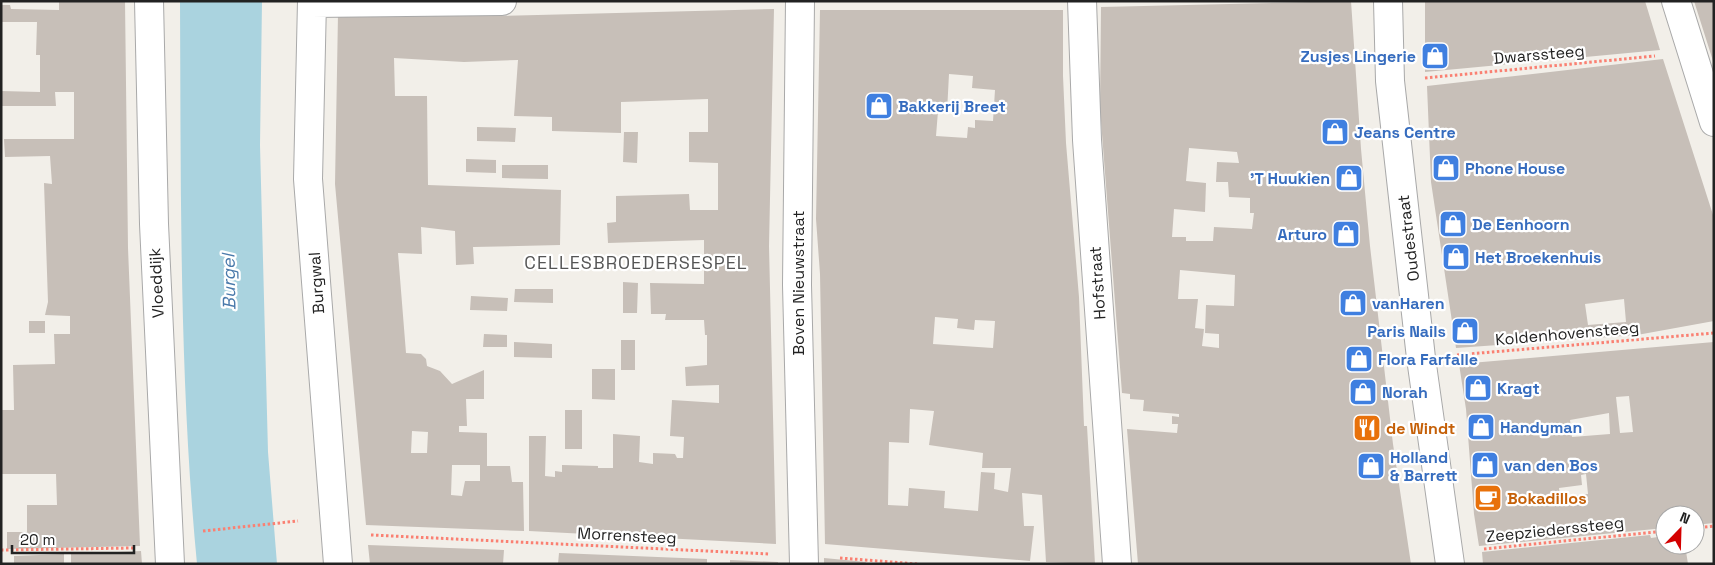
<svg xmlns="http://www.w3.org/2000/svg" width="1715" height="565" viewBox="0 0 1715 565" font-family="'Space Grotesk',sans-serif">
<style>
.water{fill:#aad3df}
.building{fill:#c7bfb8;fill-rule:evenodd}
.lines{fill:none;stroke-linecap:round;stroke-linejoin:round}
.pedestrian-casing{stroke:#a9a9a9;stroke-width:30}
.minor-casing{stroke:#a9a9a9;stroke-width:30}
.path{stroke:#fa8072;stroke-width:3;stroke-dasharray:2.5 2.5;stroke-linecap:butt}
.pedestrian{stroke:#fff;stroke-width:28}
.minor{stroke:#fff;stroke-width:28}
.labels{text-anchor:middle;stroke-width:4.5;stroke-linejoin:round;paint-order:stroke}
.street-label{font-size:16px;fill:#222;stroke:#fff}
.shop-label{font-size:16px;font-weight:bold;fill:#366cbe;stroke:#fff;text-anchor:start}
.food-label{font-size:16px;font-weight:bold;fill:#c56008;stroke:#fff;text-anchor:start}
.neighbourhood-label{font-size:18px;letter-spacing:1px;fill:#555;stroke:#fff}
.water-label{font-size:18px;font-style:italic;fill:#4a7aab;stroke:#fff}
</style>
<rect width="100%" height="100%" fill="#f2efe9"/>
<path class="water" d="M180,1H262L260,145L268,452L277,564H197C179,377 181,188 180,1Z"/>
<path class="building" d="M59,1H125L128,248L140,546L7,549V532H27V505H57L56,474H1L2,410H14L13,365L55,364L54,334H70V316L45,315L48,302L44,183L52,184L50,156L5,157L4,139H74V92H55L56,106H1V91L40,92V55H36L37,22H1V5H10L11,9L59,10Z
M1351,1L1361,149L1370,246L1393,444L1411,564H1138L1127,429L1177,433L1178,424H1172V416L1179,417V414L1143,411L1144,400L1130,399V394L1122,393L1100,108L1101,7ZM1189,148L1237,152L1239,163L1217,162L1216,182H1228L1229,197L1250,198V213H1254L1252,229L1214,227L1213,241H1186V237H1172L1174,209L1205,212L1206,183L1186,181ZM1180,270L1235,275L1234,306L1206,305L1205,333L1219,334V348L1202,346L1204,329L1195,328L1198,299H1178Z
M1425,1H1645L1660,50L1425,72Z
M1694,1H1714V61H1713Z
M774,9L769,246L776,544L529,531V436H546L545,476L555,477V471L562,472V465L598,466V468H613V434L640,436L639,462L653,464V453L675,454L677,458H683L684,437L670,436L672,400L719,403V385L686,386L685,367L707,365V335H705L704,320H665L666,314H651L650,283L704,284V240L608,243L607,223L616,222V196L689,194L690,210H718V163L689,162V132H708V99L621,102V133L552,131V117L514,116L518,60L464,62L394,58L395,96H427L428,185L561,190L560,245L473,247L474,264L456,265L455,231L421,227L422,254L398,253L406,353L421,354L426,359L427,366L440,371L452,384L484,370V399H466L467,426H459V432L487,433V466H510L512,482H523L524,531L366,525L335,184L338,14L498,16ZM412,431L428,432L427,453H411ZM452,465H480V481H465L462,496L451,495Z
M820,10H1063V76L1066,143L1079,297L1084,426H1087L1095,564L1046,562L1042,495L1022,493L1024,526H1034L1030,561L825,544L820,274L816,219ZM949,74L973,76L972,88L995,90L993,121L975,120V128L968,127L967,138L936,136L938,111L947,112ZM935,317L958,319L957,328L974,330L975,320L995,321L993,348L933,344ZM910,409L934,411L929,445L983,453L982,468H1011L1008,492L994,489L995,473L981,472L978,511L944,508L945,491L909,488L908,506L888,505L889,442L909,443Z
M1663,59L1714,218V321L1637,335L1456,348L1431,182L1427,86ZM1624,299L1626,322L1588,325L1585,304Z
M477,127L516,128L515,142L477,141Z
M624,132H638L637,163L623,162Z
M466,159L496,160V173L466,172Z
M502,165H548V179L502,178Z
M623,282L638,283L637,313H623Z
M515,289H553V303L514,302Z
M471,296L508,298L507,311L470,310Z
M29,321H45V333H29Z
M484,334L507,335V347H483Z
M621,340H635V370H621Z
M514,342L552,344V358L514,357Z
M1714,342V523L1695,525V515H1665V528L1479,546L1474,514L1466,409L1459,364ZM1629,396L1633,432L1620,433L1616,397ZM1609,413L1610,434L1572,437L1570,420ZM1586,474L1588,494L1560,497L1559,488L1582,485L1581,475Z
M592,369H615V400L592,399Z
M565,410H582V449H565Z
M1650,535L1651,538L1665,536V545H1685L1688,564H1483L1482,552Z
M368,545L504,550L503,564H370Z
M141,551L142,564H71V554Z
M559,553L707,559V564H558Z
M64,554V564H14V556Z
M824,558L866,562L865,564H824Z
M730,560L778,562V564H730Z"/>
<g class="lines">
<defs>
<path id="pedestrian" d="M1388,1L1390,81L1421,358L1450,564"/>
<path id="minor" d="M149,1L154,224L170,564
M312,1L308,179L338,564
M800,1L797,285L804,564
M1082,1L1087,140L1117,564
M1676,1L1714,122
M312,3L502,1"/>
</defs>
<use href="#pedestrian" class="pedestrian-casing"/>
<use href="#minor" class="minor-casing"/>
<path class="path" d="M1425,78L1655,56
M1457,355L1714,333
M1695,528L1714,526
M203,531L298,521
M371,535L769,554
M1484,549L1665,531
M1,550L133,548
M840,558L917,564"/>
<use href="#pedestrian" class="pedestrian"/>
<use href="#minor" class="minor"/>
</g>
<defs>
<symbol id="shop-square" viewBox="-11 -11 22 22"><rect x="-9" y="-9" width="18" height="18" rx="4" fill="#3f7fe0" stroke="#fff"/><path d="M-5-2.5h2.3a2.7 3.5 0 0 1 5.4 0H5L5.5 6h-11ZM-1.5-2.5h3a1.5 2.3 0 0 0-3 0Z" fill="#fff"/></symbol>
<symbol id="restaurant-square" viewBox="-11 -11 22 22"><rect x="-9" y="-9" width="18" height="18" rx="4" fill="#e8710a" stroke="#fff"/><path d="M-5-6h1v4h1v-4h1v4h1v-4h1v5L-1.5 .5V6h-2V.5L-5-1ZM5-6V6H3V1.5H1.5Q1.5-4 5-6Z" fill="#fff"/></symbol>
<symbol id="cafe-square" viewBox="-11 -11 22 22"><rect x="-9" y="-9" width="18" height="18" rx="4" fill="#e8710a" stroke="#fff"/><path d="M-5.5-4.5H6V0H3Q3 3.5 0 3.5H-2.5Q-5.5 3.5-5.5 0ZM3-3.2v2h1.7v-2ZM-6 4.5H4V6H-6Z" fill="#fff"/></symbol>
</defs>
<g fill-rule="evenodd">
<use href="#shop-square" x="1419" y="40" width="32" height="32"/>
<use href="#shop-square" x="863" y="90" width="32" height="32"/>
<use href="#shop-square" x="1319" y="116" width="32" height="32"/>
<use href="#shop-square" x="1430" y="152" width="32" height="32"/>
<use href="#shop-square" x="1333" y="162" width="32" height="32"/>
<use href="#shop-square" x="1437" y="208" width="32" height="32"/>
<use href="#shop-square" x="1330" y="218" width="32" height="32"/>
<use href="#shop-square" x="1440" y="241" width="32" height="32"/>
<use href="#shop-square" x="1337" y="287" width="32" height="32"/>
<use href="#shop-square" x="1449" y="315" width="32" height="32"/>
<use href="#shop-square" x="1343" y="343" width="32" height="32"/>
<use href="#shop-square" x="1462" y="372" width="32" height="32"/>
<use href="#shop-square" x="1347" y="376" width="32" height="32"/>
<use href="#shop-square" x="1465" y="411" width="32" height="32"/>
<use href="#restaurant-square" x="1351" y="412" width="32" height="32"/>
<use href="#shop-square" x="1469" y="449" width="32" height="32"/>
<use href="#shop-square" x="1355" y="450" width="32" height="32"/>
<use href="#cafe-square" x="1472" y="482" width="32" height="32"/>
</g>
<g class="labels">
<g class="street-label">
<text transform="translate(1539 54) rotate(-5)" y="6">Dwarssteeg</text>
<text transform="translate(1408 238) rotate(-97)" y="6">Oudestraat</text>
<text transform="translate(156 283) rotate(-93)" y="6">Vloeddijk</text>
<text transform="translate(316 283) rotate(-94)" y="6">Burgwal</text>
<text transform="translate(798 283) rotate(-90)" y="6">Boven Nieuwstraat</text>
<text transform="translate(1097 283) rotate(-94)" y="6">Hofstraat</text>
<text transform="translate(1567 333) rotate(-5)" y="6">Koldenhovensteeg</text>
<text transform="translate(1555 529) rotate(-6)" y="6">Zeepziederssteeg</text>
<text transform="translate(627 535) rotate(3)" y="6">Morrensteeg</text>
</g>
<g class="shop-label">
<text x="1416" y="62" text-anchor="end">Zusjes Lingerie</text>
<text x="898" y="112">Bakkerij Breet</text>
<text x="1354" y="138">Jeans Centre</text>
<text x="1465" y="174">Phone House</text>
<text x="1330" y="184" text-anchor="end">'T Huukien</text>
<text x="1472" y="230">De Eenhoorn</text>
<text x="1327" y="240" text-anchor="end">Arturo</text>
<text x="1475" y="263">Het Broekenhuis</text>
<text x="1372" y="309">vanHaren</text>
<text x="1446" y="337" text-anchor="end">Paris Nails</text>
<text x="1378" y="365">Flora Farfalle</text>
<text x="1497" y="394">Kragt</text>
<text x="1382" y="398">Norah</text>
<text x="1500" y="433">Handyman</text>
<text x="1390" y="463">Holland<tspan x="1390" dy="18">&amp; Barrett</tspan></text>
<text x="1504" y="471">van den Bos</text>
</g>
<g class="food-label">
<text x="1386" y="434">de Windt</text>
<text x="1507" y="504">Bokadillos</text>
</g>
<g class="neighbourhood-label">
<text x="636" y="269">CELLESBROEDERSESPEL</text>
</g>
<g class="water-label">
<text transform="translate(229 282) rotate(-91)" y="6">Burgel</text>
</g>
</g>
<rect width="1715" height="565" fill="none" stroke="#222222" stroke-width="5"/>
<g transform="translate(1680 530) rotate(23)"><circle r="24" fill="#ffffff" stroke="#a7a7a7"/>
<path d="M0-4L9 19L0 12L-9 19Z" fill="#d40000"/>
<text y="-8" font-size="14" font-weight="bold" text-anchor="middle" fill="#222222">N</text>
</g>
<path d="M12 545v8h122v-8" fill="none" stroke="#222222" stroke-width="2.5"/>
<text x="20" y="545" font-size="15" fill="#222222" stroke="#ffffff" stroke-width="4" paint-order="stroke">20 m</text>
</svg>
